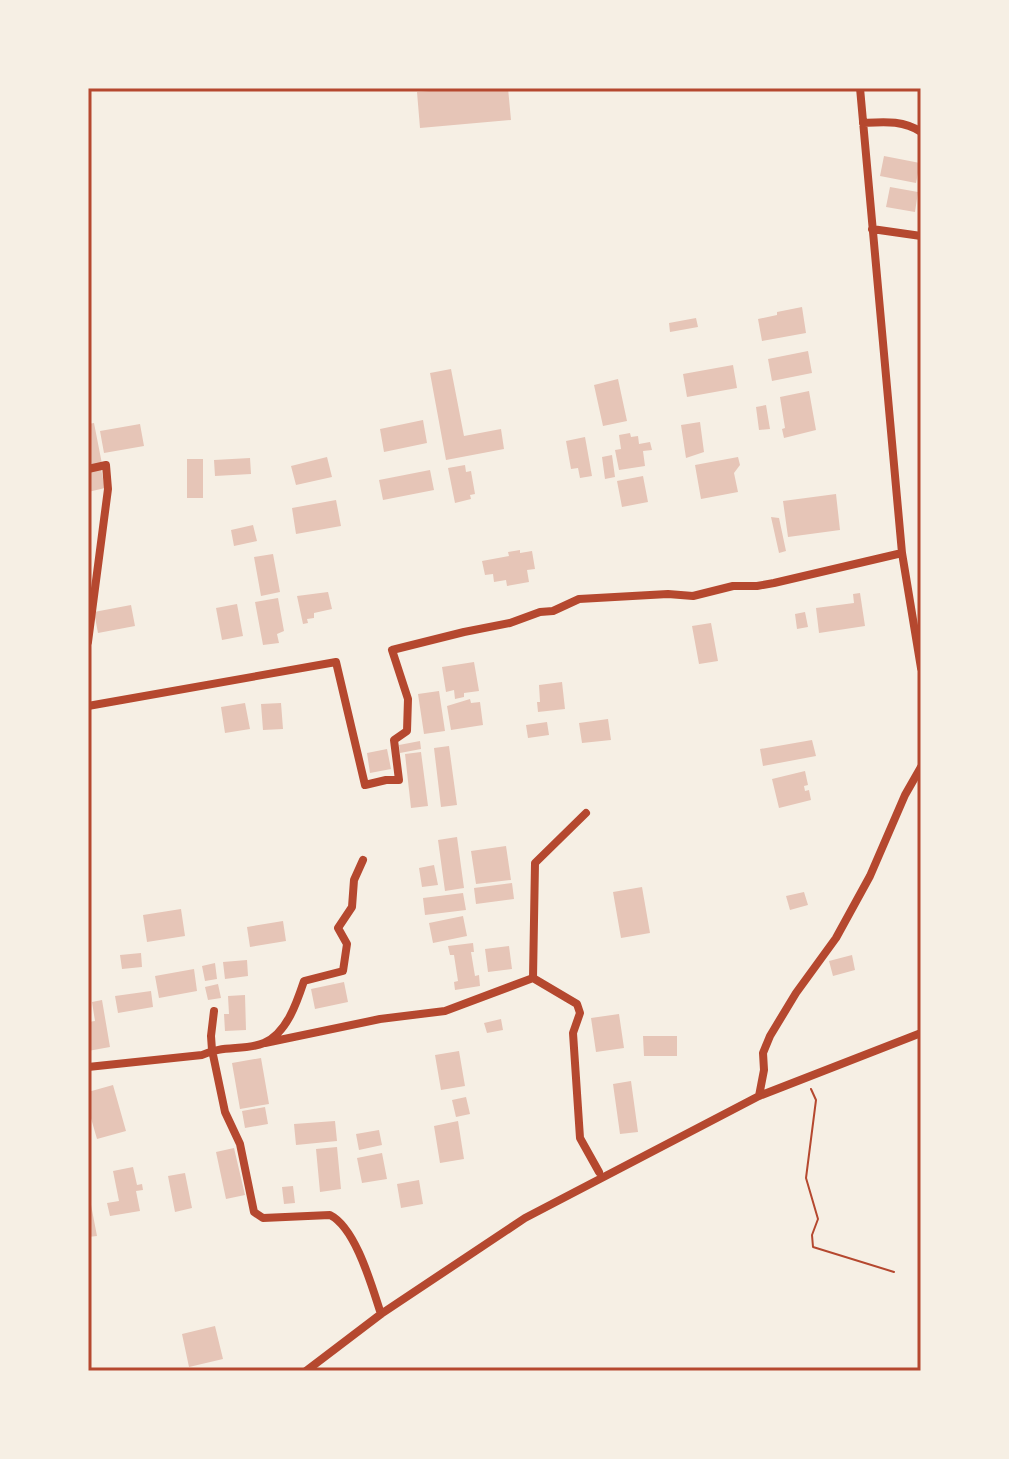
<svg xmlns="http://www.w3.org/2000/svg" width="1009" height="1459" viewBox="0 0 1009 1459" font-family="'PT Sans Narrow',sans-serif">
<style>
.building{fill:#e6c5b7}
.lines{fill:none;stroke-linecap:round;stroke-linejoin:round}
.path{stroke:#b5482f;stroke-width:2}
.minor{stroke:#b5482f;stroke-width:8}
.neatline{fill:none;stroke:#b5482f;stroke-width:3}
</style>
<rect width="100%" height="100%" fill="#f6efe4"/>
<path class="building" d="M466,88H508L511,120L420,128L417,92Z
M884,156L920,163L916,183L880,176Z
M890,187L918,192L915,212L886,207Z
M802,307L806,333L762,341L758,319L777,315V312Z
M696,318L698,327L670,332L669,323Z
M808,351L812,373L772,381L768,359Z
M733,365L737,388L687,397L683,374Z
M451,369L464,436L501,429L504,449L446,460L430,373Z
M618,379L627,421L603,426L594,385Z
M809,391L816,430L784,438L782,429L785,428L780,397Z
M766,405L770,429L759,430L756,407Z
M423,420L427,443L384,452L380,429Z
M700,422L704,452L686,458L681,425Z
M94,423L102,464L88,466V424Z
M140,424L144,446L104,453L100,431Z
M630,433L631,437L638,436L639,444L650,442L652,450L643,451L645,466L619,470L615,450L621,449L619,435Z
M585,437L592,476L580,478L578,468L571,469L566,441Z
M612,455L615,477L605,479L602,457Z
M327,457L332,477L296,485L291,466Z
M738,457L740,465L734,473L738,492L701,499L695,465Z
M250,458L251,474L215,476L214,460Z
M187,459H203V498H187Z
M465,465L466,472L471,471L475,494L470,495L471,499L455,503L448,468Z
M101,469L105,488L88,492V472Z
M430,470L434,490L383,500L379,480Z
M643,476L648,502L622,507L617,481Z
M836,494L840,530L788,537L783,501Z
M336,500L341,526L296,534L292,508Z
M771,517L779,518L786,551L779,553Z
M253,525L257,541L234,546L231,530Z
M520,550V553L532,551L535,569L527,570L529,582L507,586L506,580L494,582L493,574L485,575L482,561L509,556L508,552Z
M273,554L280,592L261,596L254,557Z
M328,592L332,609L314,613V618L307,619L308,623L303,624L297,596Z
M860,593L865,626L819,633L816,608L854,603L853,594Z
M278,598L284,631L277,634L279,643L263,645L255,602Z
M237,604L243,636L222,640L216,608Z
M131,605L135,626L98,633L94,612Z
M805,612L808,627L797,629L795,614Z
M711,623L718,661L699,664L692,626Z
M474,662L479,691L464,693V697L455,699L454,690L446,692L442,667Z
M562,682L565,709L538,712L537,702H540L539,685Z
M439,691L445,731L424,734L418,694Z
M470,699L471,703L480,702L483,725L451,730L447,706Z
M245,703L250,729L225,733L221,707Z
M281,703L283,729L263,730L261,704Z
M608,719L611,740L582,743L579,723Z
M547,722L549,735L528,738L526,725Z
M812,740L816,756L763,766L760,749Z
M420,741L421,749L400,753L399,745Z
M449,746L457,805L441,807L434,748Z
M387,749L391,769L370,773L367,753Z
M421,752L428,806L411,808L405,754Z
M805,771L808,785L804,786L805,791L809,790L811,800L779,808L772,779Z
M457,837L464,888L445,891L438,840Z
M506,846L511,880L476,884L471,851Z
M434,865L438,885L422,887L419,868Z
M512,883L514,899L476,904L474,888Z
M642,887L650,933L621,938L613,892Z
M804,892L808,905L790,910L786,896Z
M463,893L466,910L425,915L423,898Z
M181,909L185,936L147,942L143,915Z
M463,916L467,936L433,943L429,923Z
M283,921L286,941L250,947L247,927Z
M473,943L474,952H471L475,976L479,975L480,986L455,990L454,982L458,981L454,955H450L448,946Z
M509,946L512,969L488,972L485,949Z
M141,953L142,967L122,969L120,955Z
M852,955L855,970L833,976L829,961Z
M247,960L248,976L225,979L223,962Z
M215,963L217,979L205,981L202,966Z
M194,969L197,991L159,998L155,976Z
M344,982L348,1002L315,1009L311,989Z
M218,984L221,998L208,1000L205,987Z
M151,991L153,1007L118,1013L115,996Z
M245,995L246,1030L225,1031L224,1014H229L228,996Z
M102,1000L110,1047L88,1051V1022L95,1021L92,1002Z
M619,1014L624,1048L596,1052L591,1018Z
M501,1019L503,1030L487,1033L484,1023Z
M643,1036H677V1056H644Z
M459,1051L465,1086L441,1090L435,1055Z
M261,1058L269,1104L240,1109L232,1063Z
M631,1081L638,1132L620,1134L613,1084Z
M113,1085L126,1131L97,1139L88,1108V1092Z
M466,1097L470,1114L456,1117L452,1100Z
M265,1107L268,1124L245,1128L242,1111Z
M335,1121L337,1141L296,1145L294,1124Z
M458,1121L464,1159L440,1163L434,1126Z
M379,1130L382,1145L359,1150L356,1134Z
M337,1147L341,1189L320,1192L316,1149Z
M234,1148L245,1195L226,1199L216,1152Z
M382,1153L387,1179L362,1183L357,1158Z
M133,1167L137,1185L142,1184L143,1190L136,1191L140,1211L110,1216L107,1203L119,1201L113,1171Z
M185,1173L192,1208L175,1212L168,1176Z
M419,1180L423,1204L401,1208L397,1184Z
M293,1186L295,1203L284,1204L282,1187Z
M88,1189L97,1236L88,1237Z
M215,1326L223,1359L189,1367L182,1334Z"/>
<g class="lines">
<path class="path" d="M811,1089L816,1100L806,1178L818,1219L812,1235L813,1247L894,1272"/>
<path class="minor" d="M860,88L902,553L921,668
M863,123C884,122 903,120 921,132
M872,229L921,236
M88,469L106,465L108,489L88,642
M88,706L336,662L365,785L386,780H399L394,740L407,731L408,699L392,650L464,632L510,623L540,612L553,611L579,599L668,594L693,596L733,586H757L774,583L902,553
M533,978L535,863L586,813
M214,1011L211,1036L212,1050L225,1112L240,1144L254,1212L263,1218L330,1215C356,1228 372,1287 381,1314
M265,1043L380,1019L445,1011L533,978L577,1004L580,1013L573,1033L580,1138L599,1172
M88,1067L202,1055C222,1045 245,1051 264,1043C287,1033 297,1002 304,981L343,971L347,944L338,928L352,907L354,880L363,860
M759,1096L764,1070L763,1053L770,1036L796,993L836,938L870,876L905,795L921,767
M306,1371L381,1314L525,1218L759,1096L921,1033"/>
</g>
<rect width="1009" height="1459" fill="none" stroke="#f6efe4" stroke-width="180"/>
<rect x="90" y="90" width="829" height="1279" class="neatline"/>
</svg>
